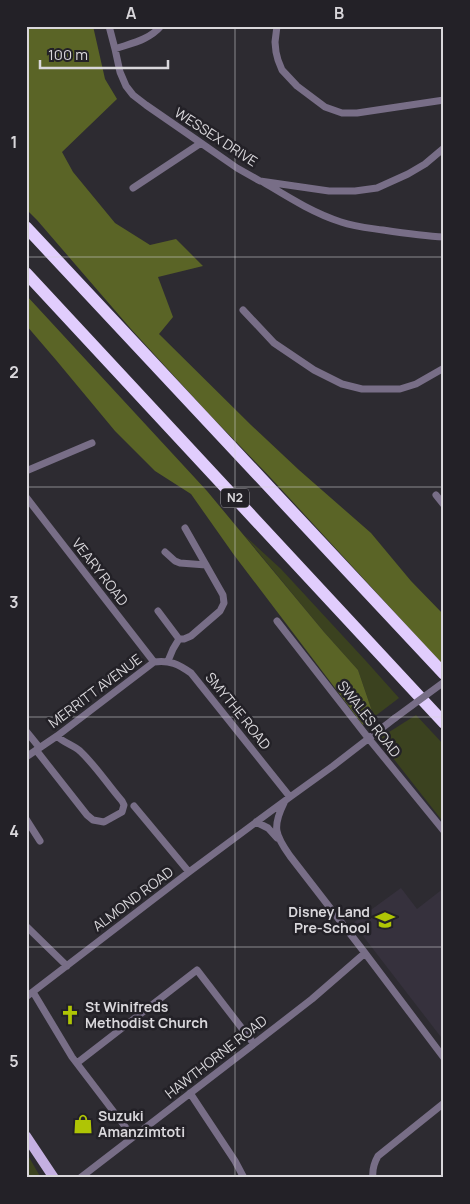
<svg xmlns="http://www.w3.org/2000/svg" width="470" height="1204" viewBox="0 0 470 1204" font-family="Manrope,sans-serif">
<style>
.built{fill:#36313d}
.green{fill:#3b421f}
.forest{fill:#5a6426}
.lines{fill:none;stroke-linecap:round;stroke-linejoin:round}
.minor{stroke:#786e87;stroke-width:7}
.primary{stroke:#c5b0e2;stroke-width:10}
.motorway{stroke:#e1cdfd;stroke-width:12}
.rail{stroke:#9d9ba0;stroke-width:2.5;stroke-dasharray:2.5 5;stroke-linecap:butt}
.minor-bridge{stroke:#786e87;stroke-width:7}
.grid{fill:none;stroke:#d9d7db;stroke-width:1;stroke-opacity:0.55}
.labels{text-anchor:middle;stroke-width:5;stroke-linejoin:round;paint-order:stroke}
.shield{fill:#232127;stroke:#a2a0a5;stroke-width:1}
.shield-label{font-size:12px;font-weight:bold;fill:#d9d7db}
.street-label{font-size:14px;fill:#d9d7db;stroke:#232127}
.poi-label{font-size:14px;font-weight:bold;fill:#d9d7db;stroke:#232127;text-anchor:start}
.neatline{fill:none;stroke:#d9d7db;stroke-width:2}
.grid-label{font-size:16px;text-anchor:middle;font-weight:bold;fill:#d9d7db}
</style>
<rect width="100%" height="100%" fill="#2d2b31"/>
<path class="built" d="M401,888L417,909L444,888V1041L353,923Z"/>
<path class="green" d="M245,536L281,569L366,661L399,698L374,717L358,670L324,632Z
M416,715L444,745V823L378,739Z
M26,1152L41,1178H30L26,1172Z"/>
<path class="forest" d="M26,26H93L105,79L117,99L62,152L73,172L115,223L150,245L176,239L203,266L158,277L173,317L159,334L251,425L299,470L371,533L411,581L444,615V666L269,476L208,413L131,329L37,220L26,209Z
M26,295L207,491L324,632L358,670L374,717L363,725L234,555L191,494L155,471L115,431L56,360L26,325Z"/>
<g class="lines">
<path class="minor" d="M109,26L115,49L120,72L126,86L133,95L146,105L201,143L237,168L260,181L329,191H355L377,188L408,174L425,164L444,148
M277,26L275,42L276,52L278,60L282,70L297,86L325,107L342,113H357L444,100
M115,49C132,43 149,40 161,26
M263,182C288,197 313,213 341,222C355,227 369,228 383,230C403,233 423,236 444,237
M133,188L201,143
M243,310L274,343L314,370L342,384L362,389H400L416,384L444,368
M26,471L92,443
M436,495L444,505
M26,497L154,662
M165,552L175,561L180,563L206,565
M158,611L179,639
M277,621L369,739L444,831
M179,639H184L191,636L220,611L224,603L223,595L185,528
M168,661L173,649L179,639
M26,731L39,747
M36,750L87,815L93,820L104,822L122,812L124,805L122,801C108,785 96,766 80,751C73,745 64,743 57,736
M26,757L57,736L154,662C170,660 178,664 191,673L290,797
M284,803C272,827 275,835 290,856L365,953L444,1058
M134,806L189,872
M26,819L40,841
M256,822L268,828L277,838
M26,926L67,966
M33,992L72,1057L133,1137
M26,997L189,872L290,797L333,766L395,718
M77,1063L197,970L254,1044
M190,1093L235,1161L244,1178
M80,1178L254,1044L312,999L365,953
M373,1178C372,1170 374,1163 378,1156L444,1103"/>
<path class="primary" d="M26,1136L54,1178"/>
<path class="motorway" d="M26,227L444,674
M26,273L444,723"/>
<path class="rail" d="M26,1175L28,1178"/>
<path class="minor-bridge" d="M395,718L444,682"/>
</g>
<path class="grid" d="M235,26V1178M26,257H444M26,487H444M26,717H444M26,947H444"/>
<defs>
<symbol id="school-bare" viewBox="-9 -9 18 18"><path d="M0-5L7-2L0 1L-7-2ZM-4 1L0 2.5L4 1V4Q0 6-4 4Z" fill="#afc505" stroke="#232127" stroke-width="2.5" paint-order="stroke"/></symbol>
<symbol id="church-bare" viewBox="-9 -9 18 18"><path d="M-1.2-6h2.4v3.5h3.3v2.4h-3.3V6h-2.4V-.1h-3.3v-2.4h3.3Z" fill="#afc505" stroke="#232127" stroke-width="2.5" paint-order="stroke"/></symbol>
<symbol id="shop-bare" viewBox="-9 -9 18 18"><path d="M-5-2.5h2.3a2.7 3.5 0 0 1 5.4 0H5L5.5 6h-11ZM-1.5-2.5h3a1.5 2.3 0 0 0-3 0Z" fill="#afc505" stroke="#232127" stroke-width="2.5" paint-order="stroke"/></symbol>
</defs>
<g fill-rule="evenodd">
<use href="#school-bare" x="371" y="906" width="28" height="28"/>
<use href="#church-bare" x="56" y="1001" width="28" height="28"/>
<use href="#shop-bare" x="69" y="1110" width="28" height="28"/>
</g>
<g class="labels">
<rect class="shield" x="221" y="488.5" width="28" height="19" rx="4"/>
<g class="shield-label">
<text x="235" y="502">N2</text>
</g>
<g class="street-label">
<text transform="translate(216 137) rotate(33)" y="5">WESSEX DRIVE</text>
<text transform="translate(100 572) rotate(52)" y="5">VEARY ROAD</text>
<text transform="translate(95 691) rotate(-37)" y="5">MERRITT AVENUE</text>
<text transform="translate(238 711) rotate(51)" y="5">SMYTHE ROAD</text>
<text transform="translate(369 719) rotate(52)" y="5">SWALES ROAD</text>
<text transform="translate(133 899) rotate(-37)" y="5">ALMOND ROAD</text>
<text transform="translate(216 1057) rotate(-38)" y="5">HAWTHORNE ROAD</text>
</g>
<g class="poi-label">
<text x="370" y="917" text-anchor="end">Disney Land<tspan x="370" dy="16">Pre-School</tspan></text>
<text x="85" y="1012">St Winifreds<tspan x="85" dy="16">Methodist Church</tspan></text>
<text x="98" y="1121">Suzuki<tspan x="98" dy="16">Amanzimtoti</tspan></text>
</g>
</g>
<rect width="470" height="1204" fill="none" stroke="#232127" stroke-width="55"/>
<path d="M40 60v8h128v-8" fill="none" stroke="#d9d7db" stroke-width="2.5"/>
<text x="48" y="60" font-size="15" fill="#d9d7db" stroke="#232127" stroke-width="4" paint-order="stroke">100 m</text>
<rect x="28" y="28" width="414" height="1148" class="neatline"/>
<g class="grid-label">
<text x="131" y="19">A</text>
<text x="339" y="19">B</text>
<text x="14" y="148">1</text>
<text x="14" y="378">2</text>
<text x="14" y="608">3</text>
<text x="14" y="837">4</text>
<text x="14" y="1067">5</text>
</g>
</svg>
